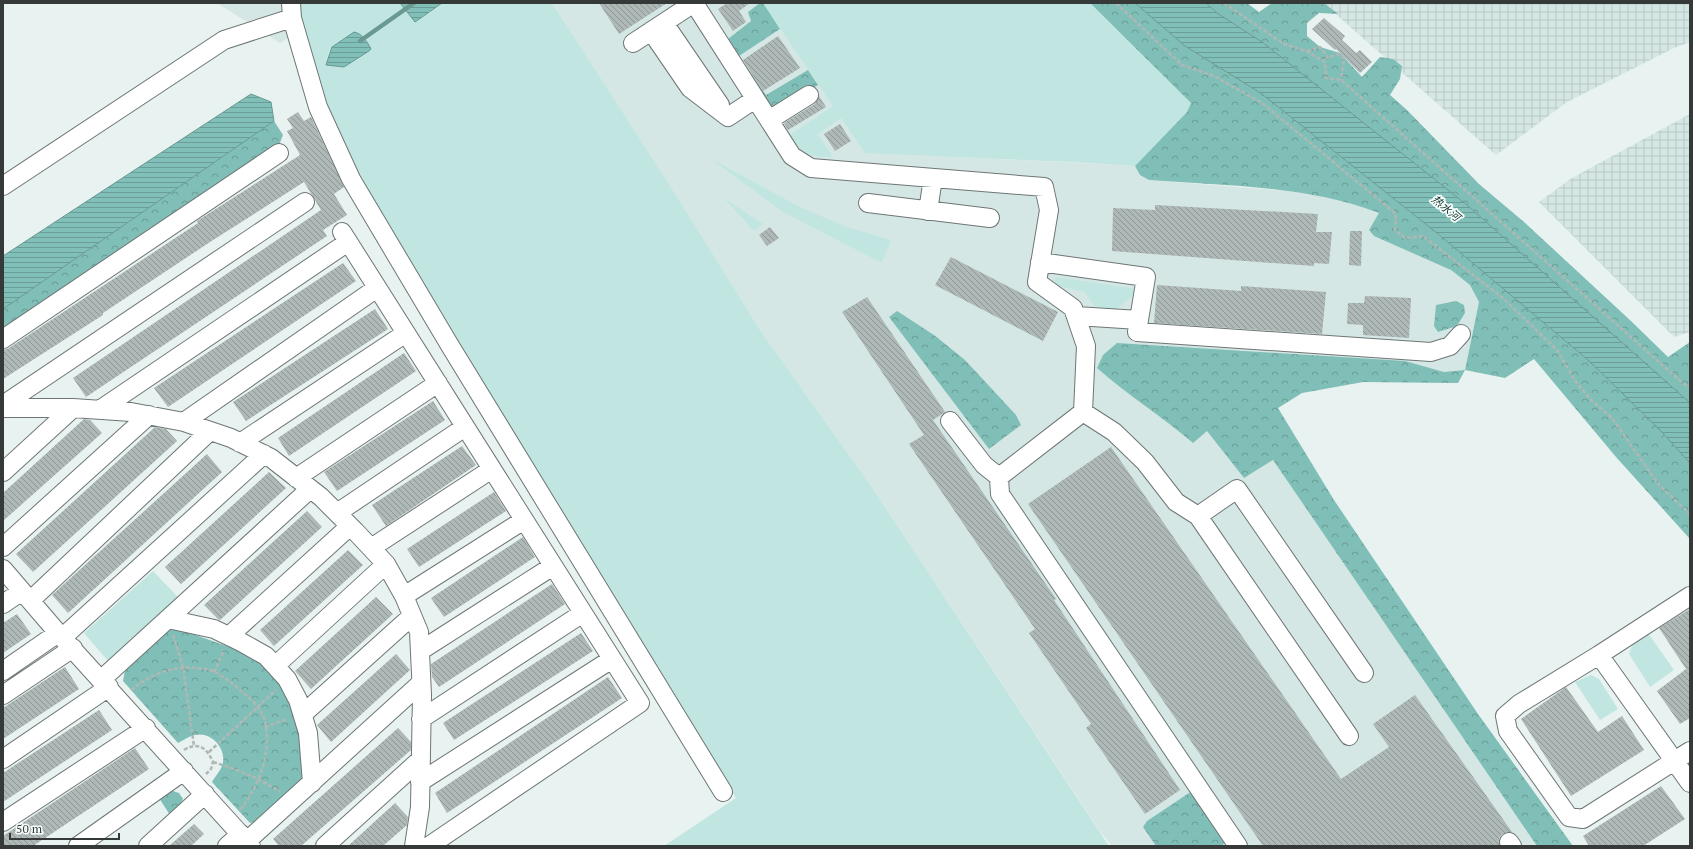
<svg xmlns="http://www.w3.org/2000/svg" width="1693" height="849" viewBox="0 0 1693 849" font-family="'PT Serif','Noto Sans SC',serif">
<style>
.built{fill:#d5e7e4}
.industrial{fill:url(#industrial-grid)}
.grass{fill:#c1e6e1}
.forest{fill:url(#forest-crowns)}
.water{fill:url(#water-rules);stroke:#6a9892}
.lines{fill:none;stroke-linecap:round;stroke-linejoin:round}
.stream{stroke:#6a9892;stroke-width:4.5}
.building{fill:url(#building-back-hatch)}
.minor-casing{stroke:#6e7675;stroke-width:20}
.path{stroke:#b0b8b6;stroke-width:2.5;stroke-dasharray:4 2;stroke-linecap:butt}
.minor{stroke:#fff;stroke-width:18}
.labels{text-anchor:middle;stroke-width:3.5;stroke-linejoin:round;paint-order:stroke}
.water-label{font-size:11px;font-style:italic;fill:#133330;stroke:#f7fffd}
</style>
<defs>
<pattern id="industrial-grid" width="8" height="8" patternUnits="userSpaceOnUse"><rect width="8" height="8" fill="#d5e7e4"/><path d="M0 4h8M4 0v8" fill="none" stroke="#b7c7c4"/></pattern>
<pattern id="forest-crowns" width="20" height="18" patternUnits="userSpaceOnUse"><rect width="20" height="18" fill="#80bfb7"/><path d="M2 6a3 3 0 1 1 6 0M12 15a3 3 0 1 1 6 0" fill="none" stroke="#6a9c96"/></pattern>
<pattern id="water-rules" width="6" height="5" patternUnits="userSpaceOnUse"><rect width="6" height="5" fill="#81c0b8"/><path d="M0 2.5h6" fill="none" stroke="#6a9d97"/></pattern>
<pattern id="building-back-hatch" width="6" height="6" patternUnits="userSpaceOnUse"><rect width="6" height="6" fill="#aeb8b6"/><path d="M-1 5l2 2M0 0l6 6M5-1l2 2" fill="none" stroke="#8e9795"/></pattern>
</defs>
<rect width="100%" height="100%" fill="#e8f2f0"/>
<path class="built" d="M217,3H343L280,43Z
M552,3H764L865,152L1135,166L1149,180L1301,192L1355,203L1379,213L1470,285L1479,302L1465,370L1458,383L1363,382L1302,393L1278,408L1273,460L1537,846H1112L1099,830L871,486L760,330Z"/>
<path class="industrial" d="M1323,3H1690V42L1674,48L1567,102L1496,155Z
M1690,114V332L1674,337L1539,202L1572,178Z"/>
<path class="grass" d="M298,3H552L670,186L760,330L871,486L1109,846H664L736,798L367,193L324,104Z
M763,3H1090L1191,103L1187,112L1135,166L1069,162L865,153L841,118L818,134L833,157C811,157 802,155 790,135L833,106Z
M711,159L802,208L847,227L891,240L882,263L783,212Z
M724,198L763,224L754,231Z
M1055,277L1137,289L1135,294L1115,310L1094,306L1085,292L1054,285Z
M153,571L177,596L178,603L109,662L84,633Z
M1648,633L1674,670L1650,687L1629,654L1633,643Z
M1591,675L1599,679L1618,709L1600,720L1575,682Z"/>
<path class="forest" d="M760,3H763L780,29L739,56L766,95L808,70L818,85L777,109L770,107L729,45L728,39L751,21L748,12Z
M1090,3H1135L1185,46L1262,94L1437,233L1588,360L1660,430L1690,463V539L1616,457L1534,359L1505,378L1465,370L1458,383L1363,382L1302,393L1278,408L1334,500L1478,714L1573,846H1537L1273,460L1244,478L1207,431L1193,443C1162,416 1127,395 1097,368L1103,355L1117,343L1405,361L1444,372L1465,370L1479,302L1470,285L1451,270L1374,236L1369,230L1379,213C1306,185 1226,186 1149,180L1140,175L1135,166L1187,112L1191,103Z
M1206,3H1247L1259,12L1272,3H1324L1338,14L1319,13L1307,23V36L1320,47L1340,53L1362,77L1380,57L1393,59L1402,66L1400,79L1390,95L1407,110L1479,184L1524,222L1631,321L1668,357L1690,342V403L1467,205L1262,42L1217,13Z
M274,121L283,135L279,145L3,333V309Z
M1456,301L1464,305L1465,313L1457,326L1438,332L1434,326L1436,305Z
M897,311L934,335L965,360L1016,415L1021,425L989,449L889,317Z
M170,626L235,649L256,659L275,674L296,717L301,744L303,785L260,821L250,823L212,782C215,777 220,771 222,766C228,750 212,731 195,735C189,736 184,740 178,743L123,681L125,670Z
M173,791L179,793L183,799L180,805L170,815L159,798Z
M1192,791L1225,843L1221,846H1156L1143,827L1147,821Z"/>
<path class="water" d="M400,3H442L415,22Z
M1135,3H1206L1217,13L1262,42L1467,205L1690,403V463L1660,430L1588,360L1437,233L1262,94L1185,46Z
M354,32C362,33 368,43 371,49L369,51L344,67L326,65L332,47Z
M251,94L271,102L274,121L3,309V256Z"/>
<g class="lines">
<path class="stream" d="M360,41L414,3"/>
</g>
<path class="building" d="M599,3H667L619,34Z
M727,3H750L739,11L746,22L733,31L718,9Z
M1324,18L1345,36L1342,40L1356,53L1360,50L1372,62L1360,73L1336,49L1335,50L1312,29Z
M778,36L800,68L763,91L743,60Z
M819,96L826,107L788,130L784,123L815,104Z
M298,112L304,121L311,117L344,187L334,194L347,215L323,230L327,236L86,397L73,378L321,210L304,182L210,242L103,313V315L3,379V350L9,348L198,223L197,221L300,155L287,131L293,128L287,119Z
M840,124L851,141L835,151L824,134Z
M1155,205L1318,214L1316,232H1332L1329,264L1314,263V266L1112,251L1113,208L1155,210Z
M770,227L779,238L767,246L759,235Z
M1350,231H1362L1361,266L1349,265Z
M951,257L1058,312L1043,341L935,285Z
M343,263L356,281L168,407L154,388Z
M1157,285L1241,291V286L1326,292L1322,334L1154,323Z
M1365,296L1411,298L1409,338L1363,335V325L1347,324L1348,303H1364Z
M867,297L945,412L933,420L1056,599L1054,600L1180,790L1145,814L1086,728L1091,724L1029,633L1035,629L909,444L924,435L842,312Z
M375,309L388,329L246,421L233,402Z
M404,353L416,371L289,456L278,438Z
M433,401L445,420L337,491L324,472Z
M84,419L90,420L102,433L3,521V493Z
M155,427L166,429L177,441L33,572L16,554Z
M462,446L476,465L386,526L372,505Z
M1111,447L1341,779L1389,747L1373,724L1415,695L1512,832H1507L1502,834L1499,838L1500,846H1263L1028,504Z
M207,454L222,472L68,613L52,595Z
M269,472L286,488L181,584L165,567Z
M494,492L506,511L419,567L407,549Z
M307,511L322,527L220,620L218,619L204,605Z
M523,537L535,557L444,617L431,598Z
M348,550L363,565L274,646L260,630Z
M552,584L565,604L439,687L432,677L431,664Z
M376,597L393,614L311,689L295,671Z
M1690,609V718L1680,724L1657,691L1686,669L1659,628Z
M17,614L31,634L3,653V623Z
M581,633L593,651L454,740L443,723Z
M396,654L410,670L331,742L317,725Z
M65,667L79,689L3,739V708Z
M608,677L622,698L447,813L435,793Z
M1566,687L1598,732L1622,716L1644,750L1571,796L1521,719Z
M99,710L112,730L3,802V773Z
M398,728L411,742V750L301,846H279L273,839Z
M135,748L149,769L33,846H3V836Z
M1661,786L1685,819L1643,846H1589L1583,836Z
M395,803L408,817L407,825L383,846H348Z
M194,824L204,834L191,846H169Z"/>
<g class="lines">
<defs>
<path id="minor" d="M291,3L292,18L318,107L351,179L449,344L723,792
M694,3L792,156L811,168L1044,187L1049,210L1037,282L1073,308L1086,346L1083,412
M664,23L720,105
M651,31L690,88L728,117L755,99
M633,43L694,3
M769,120L809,95
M3,186L224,40L292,18
M868,203L990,218
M928,211L933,178
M342,232L640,703L429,846
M1040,262L1146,277L1137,332L1431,352L1450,346L1461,334
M1076,316L1139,320
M3,339L279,153
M3,405L305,202
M3,408H73L131,412L184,422L231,438L271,458L321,497L355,531L386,564L404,596L419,632L422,695L420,807L414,846
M101,409L348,242
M950,421L984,465L999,477L1000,494L1238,846
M184,422L377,288
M240,443L406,333
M3,472L73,408
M999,477L1083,412L1114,432L1145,462L1176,502L1198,516L1349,736
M296,478L438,383
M337,513L465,427
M1198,516L1237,489L1364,673
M3,547L149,415
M371,548L492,469
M3,569L58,633L251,846
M404,596L524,520
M1690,596L1599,655L1519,704L1505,716L1508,731L1569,817L1583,819L1690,751
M31,600L210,431
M3,604L22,591
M168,619L214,629L241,642L266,656L287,679L298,700L308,733L312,783
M229,636L350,526
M63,637L264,454
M420,651L553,566
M1599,655L1690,783
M275,666L386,564
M3,671L58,633
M102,679L310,489
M3,695L73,648
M303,714L412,616
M421,719L583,613
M3,759L109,687
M420,782L612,659
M3,822L146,728
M247,841L421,683
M1509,842L1512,846
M78,846L184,771
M148,846L205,794
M227,846L241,834
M325,846L421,759"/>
</defs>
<use href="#minor" class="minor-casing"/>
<path class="path" d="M1116,3L1182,65L1214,76L1262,103L1396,214L1395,230L1405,238L1423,236L1504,299L1557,350L1576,382L1592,401L1612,418L1659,485L1690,514
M1224,3L1284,44L1306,51L1325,62L1326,78L1341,80L1685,385L1690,386
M1307,51L1320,47L1328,58L1337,54L1343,57L1344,61L1341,80
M173,635L183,667L194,746
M214,672L224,650
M131,690C151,675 169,666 195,668C199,669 205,668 210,670C221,674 231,682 240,690C249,697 262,709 265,721C272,752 259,787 239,811
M265,727L287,719
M184,750C198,741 207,748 213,762L211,769L206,774
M209,752L276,690
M213,762C238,770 258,777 280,792"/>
<use href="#minor" class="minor"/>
</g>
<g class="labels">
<g class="water-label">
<text transform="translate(1446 208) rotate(40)" y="4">热水河</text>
</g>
</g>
<rect width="1693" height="849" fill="none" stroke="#353938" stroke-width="8"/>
<path d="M10 833v6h109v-6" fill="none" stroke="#353938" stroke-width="2"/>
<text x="16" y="833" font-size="12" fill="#353938" stroke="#f7fffd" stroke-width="3" paint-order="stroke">50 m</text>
</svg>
